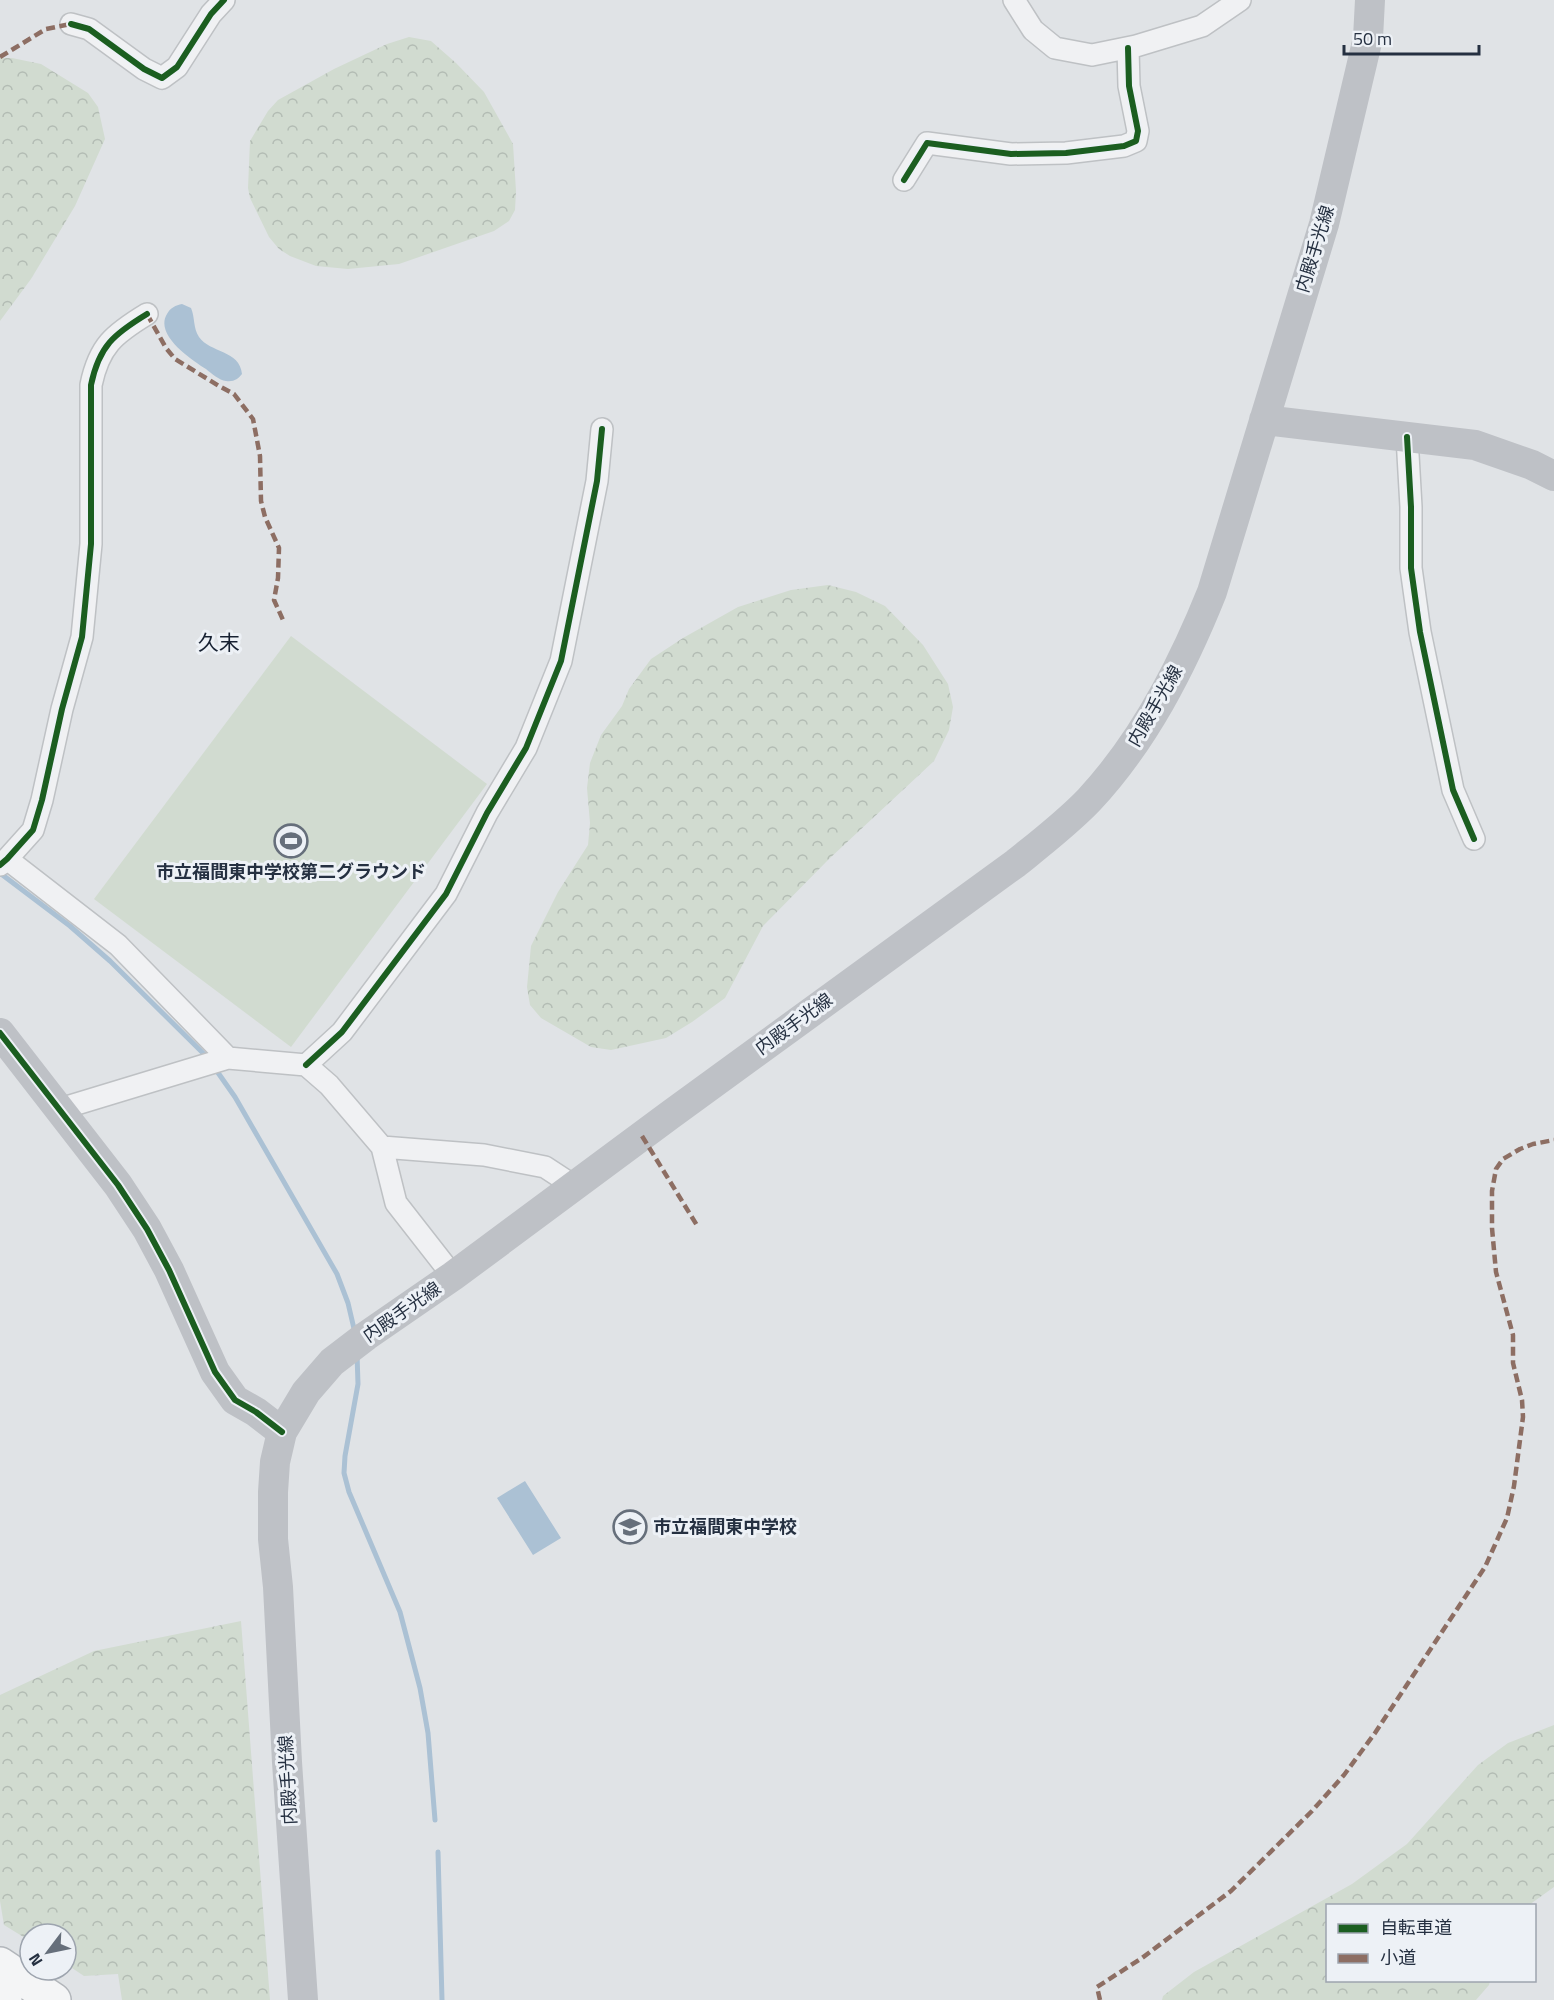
<svg xmlns="http://www.w3.org/2000/svg" width="1554" height="2000" viewBox="0 0 1554 2000" font-family="'Titillium Web','Noto Sans JP',sans-serif">
<style>
.grass{fill:#d1dbd0}
.forest{fill:url(#forest-crowns)}
.water{fill:#abc1d4}
.lines{fill:none;stroke-linecap:round;stroke-linejoin:round}
.stream{stroke:#abc1d4;stroke-width:5}
.street-casing{stroke:#bec1c4;stroke-width:24}
.highway-casing{stroke:#b2b6bb;stroke-width:36}
.street{stroke:#f0f1f3;stroke-width:21}
.secondary{stroke:#bec1c6;stroke-width:30}
.highway{stroke:#f4f5f6;stroke-width:33}
.quiet{stroke:#8d6e63;stroke-width:4.5;stroke-dasharray:9 4.5;stroke-linecap:butt}
.cycleway-casing{stroke:#edf1f6;stroke-width:10}
.cycleway{stroke:#1b5e20;stroke-width:6}
.labels{text-anchor:middle;stroke-width:6;stroke-linejoin:round;paint-order:stroke}
.street-label{font-size:18px;fill:#253041;stroke:#edf1f6}
.poi-label{font-size:18px;font-weight:bold;fill:#253041;stroke:#edf1f6}
.quarter-label{font-size:21px;fill:#172132;stroke:#edf1f6}
</style>
<defs>
<pattern id="forest-crowns" width="20" height="18" patternUnits="userSpaceOnUse" patternTransform="scale(1.5)"><rect width="20" height="18" fill="#d1dbd0"/><path d="M2 6a3 3 0 1 1 6 0M12 15a3 3 0 1 1 6 0" fill="none" stroke="#b3bcb4"/></pattern>
</defs>
<rect width="100%" height="100%" fill="#e0e3e6"/>
<path class="grass" d="M291,636L487,784L291,1047L94,899Z"/>
<path class="forest" d="M409,37L431,41L456,63L484,92L513,144L516,191L515,210L509,221L494,231L399,264L348,269L316,266L290,256L279,249L269,237L250,198L248,188L250,141L268,111L278,100L334,69L387,44Z
M0,58H12L41,64L88,93L98,107L105,139L75,206L31,279L0,321Z
M828,585L856,592L885,606L923,645L948,684L953,707L949,730L934,761L829,859L763,926L725,998L692,1022L666,1038L611,1050L591,1047L541,1018L530,1005L527,987L531,946L558,892L588,845L590,823L587,788L590,763L601,735L622,706L629,689L651,659L683,638L738,607L791,590Z
M241,1621L270,2000H122L118,1974L84,1976L66,1964V1934H30V1941L4,1925L0,1901V1695L94,1651Z
M1554,1725V1887L1529,1905L1328,1906V1980L1490,1981L1489,1985L1476,2000H1162L1163,1996L1194,1972L1352,1884L1407,1844L1478,1765L1508,1743Z"/>
<path class="water" d="M182,304L191,308C195,317 193,328 199,337C210,353 240,350 242,374C238,379 234,382 226,381C219,380 212,374 206,369C192,360 154,335 167,314C170,308 176,305 182,304Z
M525,1481L561,1538L533,1555L497,1498Z"/>
<g class="lines">
<path class="stream" d="M0,873L70,926L110,961L209,1059
M214,1067L235,1097L337,1274L348,1303L355,1333
M357,1354L358,1384L345,1456L344,1473L349,1492L400,1612L420,1688L428,1733L435,1820
M438,1852L442,2000"/>
<defs>
<path id="street" d="M1014,0L1033,30L1055,48L1092,55L1136,46L1202,26L1240,0
M71,24L89,29L144,69L162,78L177,67L211,14L224,0
M904,180L927,143L1011,154L1066,153L1124,146L1136,141L1138,131L1129,86L1128,48
M1407,437L1411,507V568L1420,632L1453,790L1474,839
M7,859L118,945L228,1058
M0,865L7,859L33,830L42,800L62,709L82,637L91,544V385C99,346 114,334 147,314
M306,1065L342,1032L446,894L487,813L526,748L561,661L597,481L602,429
M60,1109L228,1058L306,1065L329,1085L382,1147L396,1203L453,1276
M382,1147L484,1155L545,1167L574,1186"/>
<path id="highway" d="M0,1964L54,2000
M0,1997L5,2000"/>
</defs>
<use href="#street" class="street-casing"/>
<use href="#highway" class="highway-casing"/>
<use href="#street" class="street"/>
<path class="secondary" d="M1264,420L1475,445L1532,465L1554,476
M0,1033L118,1185L147,1229L169,1270L215,1372L235,1400L256,1412L282,1432
M303,2000L287,1762L278,1587L273,1539V1492L275,1462L282,1432L306,1392L332,1362L366,1336L453,1276L670,1115L1016,863C1041,843 1067,823 1089,800C1144,741 1182,667 1212,592L1324,224L1368,38L1370,0"/>
<use href="#highway" class="highway"/>
<path class="quiet" d="M0,57L46,29L71,24
M147,314L166,348L175,359L219,386L234,394L253,419L260,456L261,501L265,517L279,548L278,578L274,600L283,620
M642,1136L698,1227
M1100,2000L1097,1987L1142,1958L1231,1891L1312,1811L1344,1775L1375,1733L1485,1567L1507,1518L1514,1486L1523,1417L1522,1400L1513,1363V1335L1496,1272L1492,1228V1191L1496,1169L1503,1159L1520,1149L1533,1144L1554,1140"/>
<defs>
<path id="cycleway" d="M71,24L89,29L144,69L162,78L177,67L211,14L224,0
M904,180L927,143L1011,154L1066,153L1124,146L1136,141L1138,131L1129,86L1128,48
M1407,437L1411,507V568L1420,632L1453,790L1474,839
M0,865L7,859L33,830L42,800L62,709L82,637L91,544V385C99,346 114,334 147,314
M0,1033L118,1185L147,1229L169,1270L215,1372L235,1400L256,1412L282,1432
M306,1065L342,1032L446,894L487,813L526,748L561,661L597,481L602,429"/>
</defs>
<use href="#cycleway" class="cycleway-casing"/>
<use href="#cycleway" class="cycleway"/>
</g>
<defs>
<symbol id="stadium-ring" viewBox="-11 -11 22 22"><circle r="9.5" fill="#edf1f6" stroke="#666f7b" stroke-width="1.5"/><path d="M0-5a6.5 5 0 1 0 0 10a6.5 5 0 1 0 0-10ZM-3.5-1.8h7v3.6h-7Z" fill="#666f7b"/></symbol>
<symbol id="school-ring" viewBox="-11 -11 22 22"><circle r="9.5" fill="#edf1f6" stroke="#666f7b" stroke-width="1.5"/><path d="M0-5L7-2L0 1L-7-2ZM-4 1L0 2.5L4 1V4Q0 6-4 4Z" fill="#666f7b"/></symbol>
</defs>
<g fill-rule="evenodd">
<use href="#stadium-ring" x="272" y="822" width="38" height="38"/>
<use href="#school-ring" x="611" y="1508" width="38" height="38"/>
</g>
<g class="labels">
<g class="street-label">
<text transform="translate(1315 249) rotate(-73)" y="6">内殿手光線</text>
<text transform="translate(1155 706) rotate(-60)" y="6">内殿手光線</text>
<text transform="translate(794 1024) rotate(-36)" y="6">内殿手光線</text>
<text transform="translate(402 1312) rotate(-35)" y="6">内殿手光線</text>
<text transform="translate(288 1780) rotate(-93)" y="6">内殿手光線</text>
</g>
<g class="poi-label">
<text x="291" y="878">市立福間東中学校第二グラウンド</text>
<text x="653" y="1533" text-anchor="start">市立福間東中学校</text>
</g>
<g class="quarter-label">
<text x="219" y="650">久末</text>
</g>
</g>
<rect x="1326" y="1904" width="210" height="78" fill="#edf1f6" stroke="#9da4ae" stroke-width="1.5"/>
<rect x="1338" y="1924" width="30" height="9" fill="#1b5e20" stroke="#9da4ae" stroke-width="1.5"/>
<text x="1380" y="1934" font-size="18" fill="#253041">自転車道</text>
<rect x="1338" y="1954" width="30" height="9" fill="#8d6e63" stroke="#9da4ae" stroke-width="1.5"/>
<text x="1380" y="1964" font-size="18" fill="#253041">小道</text>
<g transform="translate(48 1952) rotate(238)"><circle r="28" fill="#edf1f6" stroke="#9da4ae" stroke-width="1.5"/>
<path d="M0-4.5L10 22L0 15L-10 22Z" fill="#666f7b"/>
<text y="-9" font-size="16" font-weight="bold" text-anchor="middle" fill="#253041">N</text>
</g>
<path d="M1344 45v9h135v-9" fill="none" stroke="#253041" stroke-width="3"/>
<text x="1353" y="45" font-size="18" fill="#253041" stroke="#edf1f6" stroke-width="4.5" paint-order="stroke">50 m</text>
</svg>
